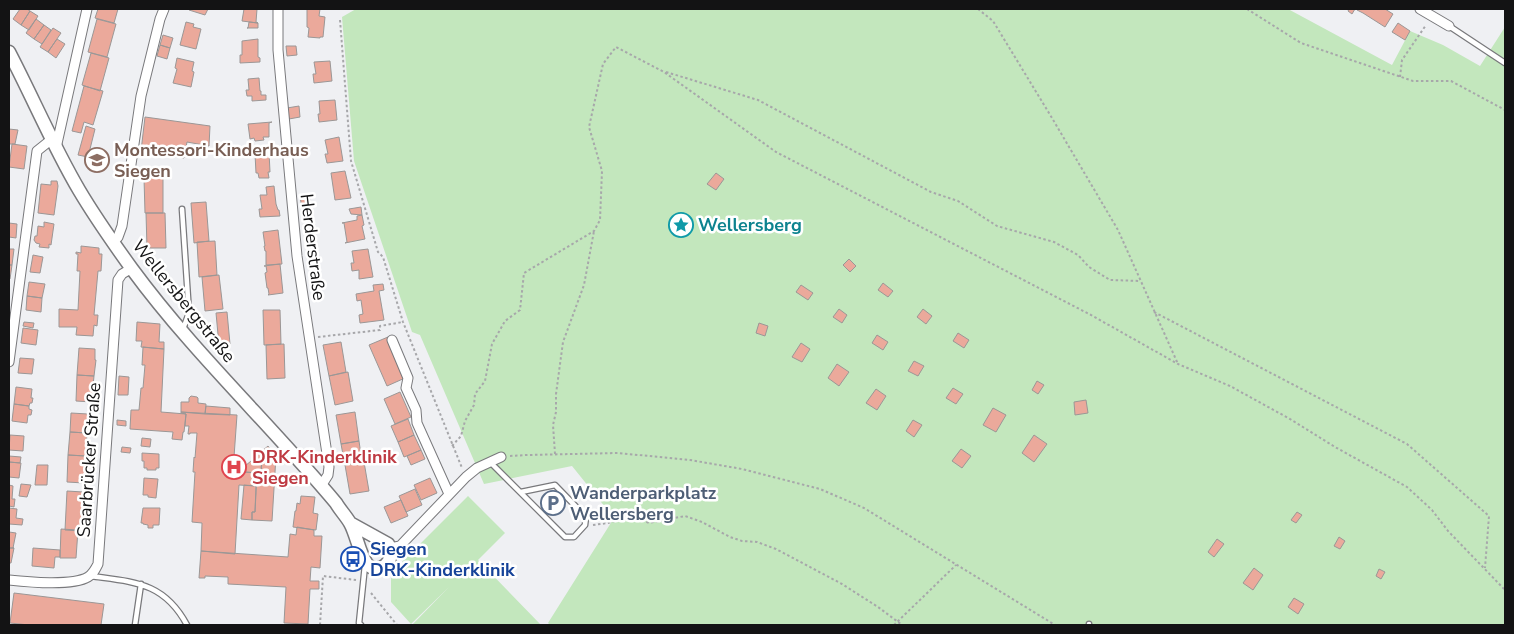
<svg xmlns="http://www.w3.org/2000/svg" width="1514" height="634" viewBox="0 0 1514 634" font-family="'Nunito Sans',sans-serif">
<style>
.green{fill:#c3e7bd}
.building{fill:#eba99b;stroke:#9b9796}
.lines{fill:none;stroke-linecap:round;stroke-linejoin:round}
.lane-casing{stroke:#79797c;stroke-width:7}
.street-casing{stroke:#79797c;stroke-width:11}
.secondary-casing{stroke:#79797c;stroke-width:15}
.path{stroke:#a7a7aa;stroke-width:2;stroke-dasharray:2.5 2.5;stroke-linecap:butt}
.lane{stroke:#fff;stroke-width:4.5}
.street{stroke:#fff;stroke-width:9}
.secondary{stroke:#fff;stroke-width:12}
.labels{text-anchor:middle;stroke-width:5;stroke-linejoin:round;paint-order:stroke}
.education-label{font-size:18px;font-weight:bold;fill:#785e54;stroke:#fff;text-anchor:start}
.culture-label{font-size:18px;font-weight:bold;fill:#0d838f;stroke:#fff;text-anchor:start}
.street-label{font-size:18px;fill:#131314;stroke:#fff}
.health-label{font-size:18px;font-weight:bold;fill:#be3a42;stroke:#fff;text-anchor:start}
.service-label{font-size:18px;font-weight:bold;fill:#4e5e75;stroke:#fff;text-anchor:start}
.transit-label{font-size:18px;font-weight:bold;fill:#164399;stroke:#fff;text-anchor:start}
</style>
<rect width="100%" height="100%" fill="#eff0f3"/>
<path class="green" d="M356,9H1288L1392,65L1410,31L1443,45L1480,66L1505,27V625H550L548,623L614,518L572,466L484,484L420,335L412,332L354,161L342,17Z
M468,496L505,533L478,560L541,625H412L449,587L411,624L391,602V573Z"/>
<path class="building" d="M20,9H27L30,11L21,25L13,19Z
M98,9H118L114,23L95,18Z
M189,9H208L205,15L189,10Z
M244,9H257L256,22L258,23L242,21Z
M307,9H320L319,16L325,17L323,37H320V38L308,37L309,28L307,27Z
M1349,9H1355L1352,14L1348,11Z
M1358,9H1385L1393,14L1385,27L1363,13L1357,10Z
M30,11L38,16L29,30L21,25Z
M36,19L44,25L34,39L26,33Z
M97,19L116,24L107,57L88,52Z
M186,22L194,24L193,27L201,29L196,49L180,45Z
M249,22L258,23V28H247H248Z
M1398,23L1410,31L1405,40L1392,32Z
M44,25L51,30L42,44L34,39Z
M53,28L61,33L48,52L40,47Z
M163,35L173,38L170,48L160,45Z
M57,39L65,44L56,58L48,52Z
M258,39V57L260,58V62L240,63V55H242V41Z
M160,45L170,48L167,59L157,56Z
M286,46H296L297,55L287,56Z
M91,53L109,58L100,91L82,85Z
M177,58L194,62L192,71L194,72L191,87L173,83L177,69L175,68Z
M330,61L332,81L314,83L313,74H316L314,62Z
M259,78L260,91H261V95H266V100L252,101V96H247L246,90H249L248,79Z
M84,86L103,91L93,125L84,122L81,133L72,131Z
M335,100L337,120L319,122L318,114H320L319,101Z
M299,106L300,117L289,119L287,108Z
M145,117L210,126L209,146L187,142L184,158L141,151Z
M272,122L269,123V137H263L264,140L255,141L254,138L250,139L248,124Z
M86,126L95,129L88,157L78,155Z
M9,129L18,130L15,144H9Z
M339,137L343,161L327,163L325,154H328L325,140Z
M12,144L27,146L24,169L9,167Z
M269,152L270,172H268L269,178H259L258,173H256L255,154Z
M345,171L351,198L335,200L331,173Z
M716,173L724,179L716,190L707,184Z
M163,177V213H145L144,178Z
M51,181H57L58,186L54,215L38,213L41,184L51,185Z
M274,186L276,204L278,210H279L280,216L260,217L259,209H262L260,195H267L266,187Z
M310,195L311,208L302,209L300,196Z
M206,202L209,241L194,243L191,203Z
M361,207L362,215L351,214L349,209Z
M146,213H165L166,248H147Z
M362,215L364,225L362,226L365,239L345,243L347,242L344,223H342L357,220V216Z
M44,222L54,224L51,245L49,244V248L39,247L40,244L36,243L34,240L35,236H37L38,226L44,227Z
M9,223L17,224L16,238L9,237Z
M278,230L282,264L266,265V251H265L264,246H265L263,232Z
M215,241L217,275L199,277L197,242Z
M81,246L99,248V254H102L101,271H98L94,315H98L97,326L94,325L93,336L76,335L77,327H59V309L78,310L80,271H77L78,254H76V252L81,253Z
M9,249H14L12,265H9Z
M368,249L373,277L359,279V270L352,271L351,263H354L352,251Z
M33,255L43,257L40,273L30,272Z
M849,259L856,266L850,272L843,265Z
M280,264L283,293L268,295L269,294L268,288H267L265,273L267,272L266,266H264Z
M9,265H12L10,279L9,280Z
M219,275L223,309L205,311L202,277Z
M29,282L45,284L42,298L27,296Z
M883,283L893,291L888,297L878,290Z
M383,284L384,290L379,291L384,320L360,323L359,315L363,314L361,300L357,301L356,294L374,291L373,285Z
M801,285L813,293L808,300L796,292Z
M27,296L42,298L41,312L26,310Z
M839,309L847,315L842,323L833,317Z
M923,309L932,316L926,324L917,317Z
M263,310H280L281,344L264,345Z
M227,312L230,344L219,345L216,313Z
M24,322L34,323L33,328L23,326Z
M137,322L160,324L159,342H164V349L141,347L142,341H136Z
M759,323L768,326L765,336L756,333Z
M23,328L38,330L36,345L21,343Z
M958,333L969,340L964,348L953,341Z
M877,335L888,342L883,350L872,343Z
M388,337L405,378L387,386L369,345Z
M341,342L346,372L329,376L323,345Z
M801,343L810,349L802,362L792,357Z
M284,344L285,378L267,379L266,345Z
M143,347L164,349L161,412L186,414L184,432H183L182,440L172,439L173,432L130,429L131,410H139L141,388H143L145,365H142Z
M79,348L95,349V360H96L94,376L77,375Z
M20,358L34,359L32,374L18,373Z
M914,361L924,366L918,376L908,371Z
M837,364L849,372L839,386L828,378Z
M348,372L353,401L335,405L329,376Z
M77,375L94,376L93,386H94L92,402L76,401Z
M119,376L129,377L128,395H118Z
M1037,381L1044,385L1038,394L1032,390Z
M16,387L32,389L31,398H33L32,403H30L29,406L14,404Z
M953,388L963,394L956,404L946,398Z
M876,389L886,396L877,410L866,403Z
M400,392L411,417L395,424L384,399Z
M191,396L197,397L198,398V403L206,404L205,414L181,412V402H189V398Z
M1086,400L1088,413L1075,415L1074,402Z
M14,404L29,406V409L32,410L31,415H28L27,423L12,421Z
M206,406L230,408V415L205,414Z
M993,408L1006,415L996,432L983,425Z
M181,412L237,415L233,471L257,473L256,486L239,485L235,554L201,551L202,523L192,522L195,472H193L194,457L195,458L197,433H190V434H188L189,426H185L186,414L181,413Z
M355,412L359,441L341,444L336,415Z
M71,413L88,414L87,433L70,432Z
M408,419L414,435L398,442L391,426Z
M117,420L126,421V426L117,425Z
M913,420L922,425L914,437L906,431Z
M70,432L87,433L86,456L68,455Z
M10,435L24,436L23,451L9,450Z
M414,435L421,450L404,457L398,442Z
M1034,435L1047,444L1034,462L1022,453Z
M142,438L151,439L150,447L141,446Z
M359,441L362,462L345,465L341,444Z
M268,446L274,454V456L262,455L261,473L244,472L245,466L251,461H255V457Z
M122,447L131,448L130,453L121,452Z
M961,449L971,456L962,468L952,461Z
M421,450L425,459L411,465L407,456Z
M142,453L159,454V468H156V470H147V468H144V461H142Z
M68,455L86,456L84,483L67,482Z
M262,455L276,456L272,521L252,520V512H255L257,473H261Z
M9,456L21,457L20,463L9,462Z
M9,462L21,463L19,478L9,477Z
M364,462L369,491L350,494L345,465Z
M37,465H48L47,485H35Z
M144,478L158,479L156,498L148,497V495H143Z
M430,478L437,493L421,500L414,485Z
M21,484L31,485L27,497L19,496Z
M9,485L13,486L12,499H15L14,507L9,506Z
M244,485L256,486L255,512H252V520L241,519Z
M415,489L422,505L406,512L399,496Z
M67,491L83,492L81,531L65,530Z
M301,496L315,497L313,513L318,514L316,530L293,527L295,511H296L297,503L300,504Z
M401,500L408,516L391,523L384,507Z
M9,508L17,509L16,518L23,519L22,525L9,524Z
M143,508H160L159,525H153V528H148V525L143,524V523H141Z
M1297,512L1302,515L1296,523L1291,520Z
M297,527L314,530V536H322L320,568L311,567L310,581H319V589H310L308,624L284,623L286,587L228,584V577L205,576V578H199L201,551L288,557L290,534L296,535Z
M61,529L78,530L76,558H60Z
M9,532L16,533L13,548H14H9Z
M1339,537L1345,541L1340,549L1334,546Z
M1217,539L1224,544L1214,557L1208,552Z
M9,548H14L11,563H9Z
M33,548L60,550V557H55L54,568L32,566Z
M1254,568L1263,575L1253,590L1243,583Z
M1379,569L1385,572L1381,579L1376,576Z
M14,593L104,604L101,625H29L10,623Z
M1294,598L1304,604L1298,614L1288,607Z"/>
<g class="lines">
<defs>
<path id="lane" d="M1449,26L1505,63
M182,209L189,313L183,329
M491,463L565,537H574L585,525L586,517L555,485L521,492
M91,576C134,582 164,582 187,625
M135,625L141,584
M361,625L359,623L365,565
M1089,625V624"/>
<path id="street" d="M278,9V50L297,256L329,467L328,475L321,486
M1420,9L1449,26
M56,148L87,9
M114,241L118,237L122,226L141,96L160,19L164,9
M392,340L408,378L406,388L416,410L417,423L449,494
M9,362L37,151L52,139
M390,548L400,546L466,477L477,468L501,457
M9,580C27,582 73,586 88,577C93,574 95,570 98,564L118,280L122,274L132,268"/>
<path id="secondary" d="M9,52C33,98 53,146 79,190C95,217 114,244 132,269C193,352 270,424 336,503C340,510 346,516 350,523C356,533 360,556 367,564C379,577 398,560 388,544L350,523"/>
</defs>
<use href="#lane" class="lane-casing"/>
<use href="#street" class="street-casing"/>
<use href="#secondary" class="secondary-casing"/>
<path class="path" d="M978,9L993,21L1052,118L1118,230L1178,364
M1247,9L1301,43L1413,81H1451L1505,110
M340,20L351,161L378,252L383,257L403,322L462,468
M666,72L758,100L931,192L958,201L997,226L1054,242L1078,255L1089,267L1110,280L1140,281
M1400,77L1402,60L1426,25
M1154,312L1407,444L1489,516L1485,568
M318,337L380,330V326L403,322
M452,446L461,436L465,421L474,405L475,394L485,381L492,344L505,321L520,310L524,273L594,231L600,220L602,171L589,127L603,64L616,47L664,72L776,152L1091,315L1178,364L1230,386L1290,419L1335,447L1407,487L1432,510L1448,531L1505,590
M555,454L553,425L556,412V394L563,342L584,285L594,231
M510,456L527,455L618,453L690,460L742,469L820,489L864,508L1055,625
M593,525L608,523L626,518H638L649,523L685,516L702,522L730,537L742,541L757,542L776,549L842,584L878,607L902,625
M371,593L397,625
M320,625L323,576L356,580
M894,625L956,565"/>
<use href="#lane" class="lane"/>
<use href="#street" class="street"/>
<use href="#secondary" class="secondary"/>
</g>
<defs>
<symbol id="school-ring" viewBox="-11 -11 22 22"><circle r="9.5" fill="#fff" stroke="#8d6e63" stroke-width="1.5"/><path d="M0-5L7-2L0 1L-7-2ZM-4 1L0 2.5L4 1V4Q0 6-4 4Z" fill="#8d6e63"/></symbol>
<symbol id="sight-ring" viewBox="-11 -11 22 22"><circle r="9.5" fill="#fff" stroke="#0f9aa8" stroke-width="1.5"/><path d="M0-6L1.8-2.2L6-1.7L2.9 1.2L3.7 5.4L0 3.3L-3.7 5.4L-2.9 1.2L-6-1.7L-1.8-2.2Z" fill="#0f9aa8"/></symbol>
<symbol id="hospital-ring" viewBox="-11 -11 22 22"><circle r="9.5" fill="#fff" stroke="#e0444e" stroke-width="1.5"/><path d="M-5-5h3v3.5h4V-5h3V5h-3V1.5h-4V5h-3Z" fill="#e0444e"/></symbol>
<symbol id="parking-ring" viewBox="-11 -11 22 22"><circle r="9.5" fill="#fff" stroke="#5c6f8a" stroke-width="1.5"/><path d="M-3.5-5.5H1a3.5 3.5 0 0 1 0 7H-1V5.5H-3.5ZM-1-3.4V-.6H.8a1.4 1.4 0 0 0 0-2.8Z" fill="#5c6f8a"/></symbol>
<symbol id="bus-ring" viewBox="-11 -11 22 22"><circle r="9.5" fill="#fff" stroke="#1a4fb4" stroke-width="1.5"/><path d="M-5-6H5V4H4V6H2V4H-2V6H-4V4H-5ZM-3.5-4V0h7V-4ZM-3.5 1.2v1.5H-2V1.2ZM2 1.2v1.5H3.5V1.2Z" fill="#1a4fb4"/></symbol>
</defs>
<g fill-rule="evenodd">
<use href="#school-ring" x="83" y="146" width="28" height="28"/>
<use href="#sight-ring" x="667" y="211" width="28" height="28"/>
<use href="#hospital-ring" x="220" y="453" width="28" height="28"/>
<use href="#parking-ring" x="539" y="489" width="28" height="28"/>
<use href="#bus-ring" x="339" y="545" width="28" height="28"/>
</g>
<g class="labels">
<g class="education-label">
<text x="114" y="156">Montessori-Kinderhaus<tspan x="114" dy="21">Siegen</tspan></text>
</g>
<g class="culture-label">
<text x="698" y="231">Wellersberg</text>
</g>
<g class="street-label">
<text transform="translate(313 247) rotate(83)" y="6">Herderstraße</text>
<text transform="translate(184 301) rotate(51)" y="6">Wellersbergstraße</text>
<text transform="translate(89 460) rotate(-86)" y="6">Saarbrücker Straße</text>
</g>
<g class="health-label">
<text x="252" y="463">DRK-Kinderklinik<tspan x="252" dy="21">Siegen</tspan></text>
</g>
<g class="service-label">
<text x="570" y="499">Wanderparkplatz<tspan x="570" dy="21">Wellersberg</tspan></text>
</g>
<g class="transit-label">
<text x="370" y="555">Siegen<tspan x="370" dy="21">DRK-Kinderklinik</tspan></text>
</g>
</g>
<rect width="1514" height="634" fill="none" stroke="#131314" stroke-width="20"/>
</svg>
